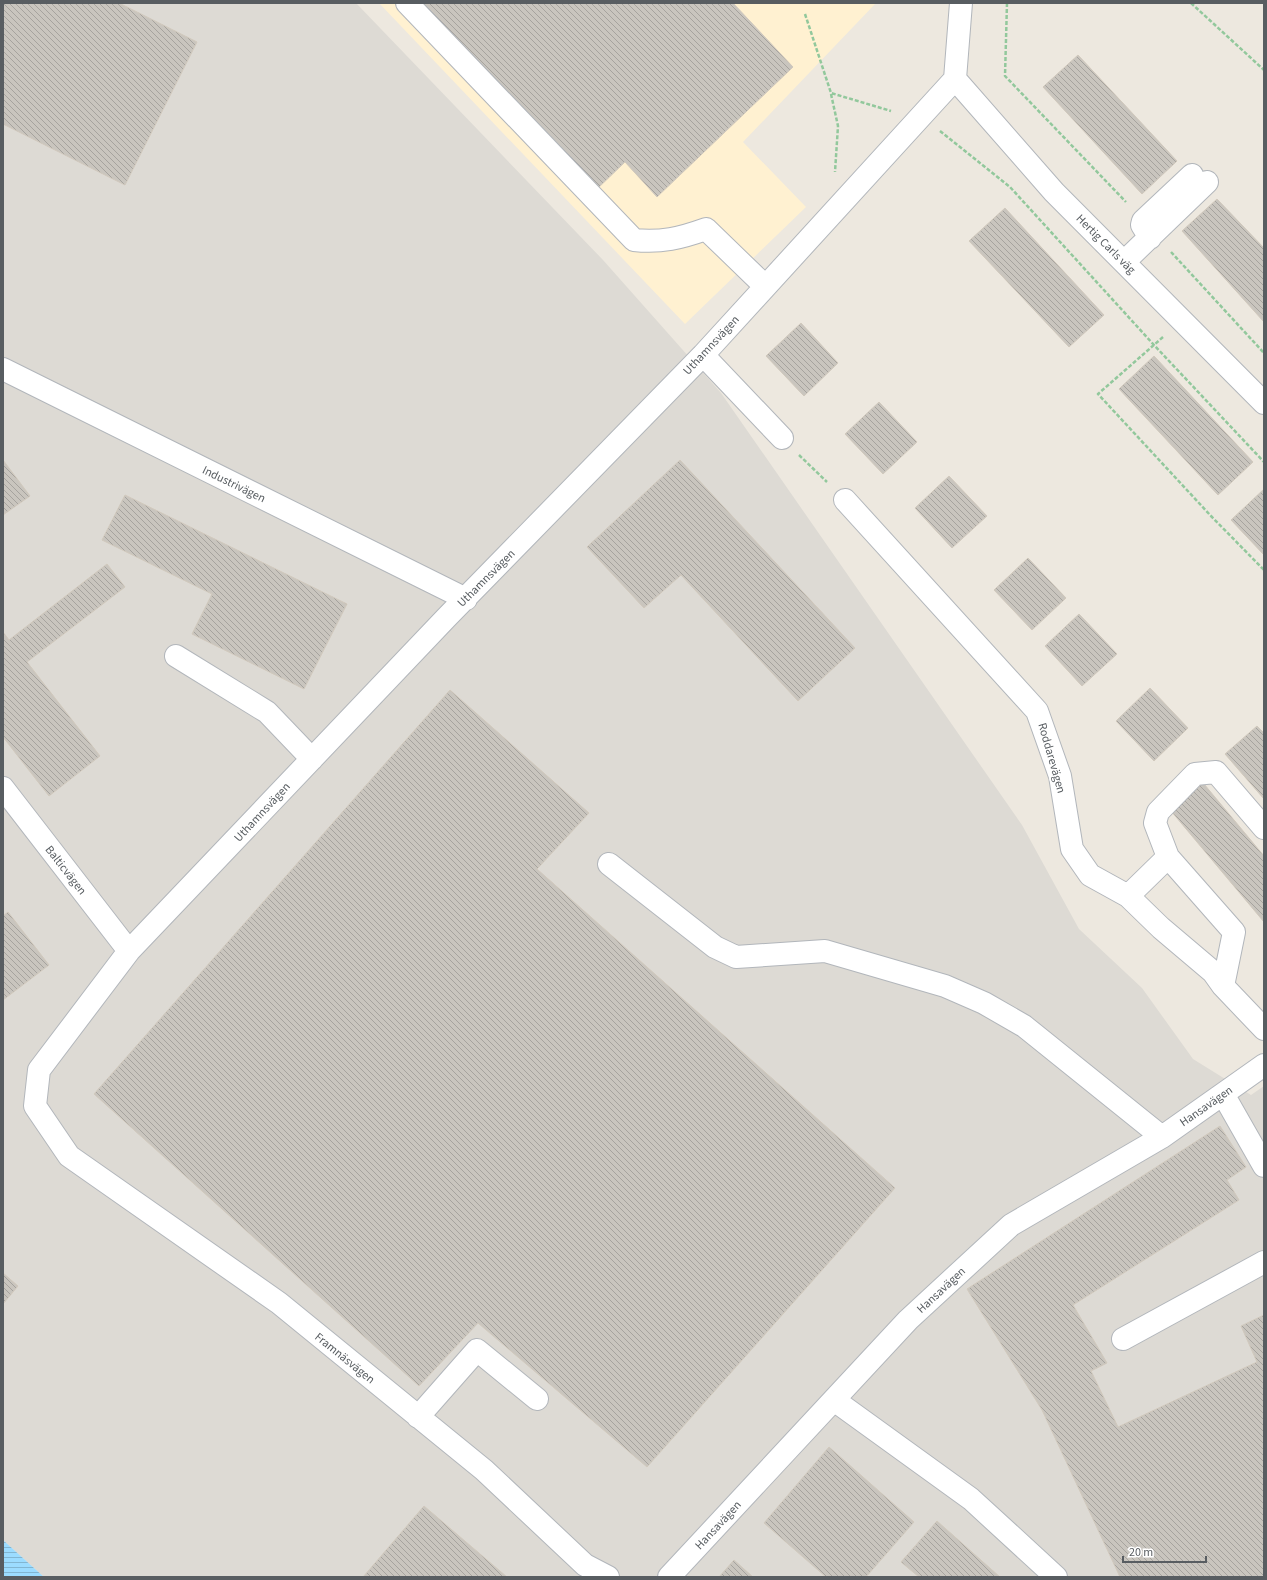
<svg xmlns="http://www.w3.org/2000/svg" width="1267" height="1580" viewBox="0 0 1267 1580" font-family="'Source Sans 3',sans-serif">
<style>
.commercial{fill:#fff1d1}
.industrial{fill:#dddad4}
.water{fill:url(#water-rules)}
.building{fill:url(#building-back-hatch);stroke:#d1c9bd}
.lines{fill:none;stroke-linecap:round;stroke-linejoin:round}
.minor-casing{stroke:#b2b6bb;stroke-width:24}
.path{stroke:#92c89c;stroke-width:2.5;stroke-dasharray:4 2;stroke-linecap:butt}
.minor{stroke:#fff;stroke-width:22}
.labels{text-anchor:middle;stroke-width:3.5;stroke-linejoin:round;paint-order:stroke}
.street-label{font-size:12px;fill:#585d61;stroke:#fff}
</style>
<defs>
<pattern id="water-rules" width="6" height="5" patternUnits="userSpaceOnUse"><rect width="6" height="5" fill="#9cdcff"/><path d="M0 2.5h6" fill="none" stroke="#82b6d2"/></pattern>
<pattern id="building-back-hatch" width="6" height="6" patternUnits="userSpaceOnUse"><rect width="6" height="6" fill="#c9c5be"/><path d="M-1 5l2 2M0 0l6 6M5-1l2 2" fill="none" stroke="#a6a39e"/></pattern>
</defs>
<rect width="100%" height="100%" fill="#ede8df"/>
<path class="commercial" d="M379,3H876L743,142L806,207L685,324Z"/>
<path class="industrial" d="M3,3H356L603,260L721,393L1022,825L1079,929L1142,988L1193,1059L1251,1095L1264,1086V1577H44L3,1540Z"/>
<path class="water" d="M3,1540L44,1577H3Z"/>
<path class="building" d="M3,3H119L197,42L125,185L3,124Z
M422,3H733L793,67L657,197L625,162L596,190Z
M1078,55L1177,161L1142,194L1043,87Z
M1217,199L1264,248V322L1182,231Z
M1005,208L1104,315L1069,347L969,241Z
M801,323L838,363L804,396L766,356Z
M1154,356L1253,462L1218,495L1119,389Z
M879,402L917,442L883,474L845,434Z
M3,460L30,496L3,515Z
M680,460L855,648L798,701L681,575L644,608L587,547Z
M949,476L987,516L952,548L915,508Z
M1264,489V555L1231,520Z
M125,495L347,604L304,689L192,634L212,594L102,540Z
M1028,558L1066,598L1032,630L994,590Z
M107,564L125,587L27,662L100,756L49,796L3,737V632L9,640Z
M1079,614L1117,654L1082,686L1045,646Z
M1150,688L1188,728L1154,761L1116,721Z
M450,690L589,813L537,869L895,1188L647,1467L478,1323L419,1386L94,1094Z
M1257,726L1264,733V799L1225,754Z
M1199,778L1264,856V922L1166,805Z
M8,912L49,965L3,1000V916Z
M1220,1126L1246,1167L1227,1180L1239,1200L1073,1305L1107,1363L1091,1371L1118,1427L1257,1362L1241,1326L1264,1315V1577H1120L1042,1410L967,1289Z
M3,1273L18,1286L3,1304Z
M829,1447L914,1522L866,1577H826L764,1523Z
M424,1506L507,1577H363Z
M937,1521L1000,1577H919L901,1562Z
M734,1560L753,1577H719Z"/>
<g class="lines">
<defs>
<path id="minor" d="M407,3L634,240C661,243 681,238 706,229L765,286
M955,79L1054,192L1264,403
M1150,238L1142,225L1143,221L1192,175
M1124,262L1207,182
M703,355L782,438
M3,369L466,599
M845,500L1037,711L1060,776L1072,849L1090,875L1128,896L1161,928L1213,972L1223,986L1264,1029
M176,656L267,712L312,759
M3,788L129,951
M1168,857L1155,823L1158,812L1195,774L1216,772L1264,828
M609,864L715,947L736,957L825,951L945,986L984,1003L1024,1026L1162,1137
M1128,896L1168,857L1234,932L1223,986
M1223,1094L1264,1166
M1123,1339L1264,1262
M834,1400L971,1499L1056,1577
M418,1417L477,1350L537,1399
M608,1577L585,1565L484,1470L279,1303L69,1156L35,1106L39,1070L129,951L446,618L703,355L955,79L961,3
M669,1577L908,1320L1011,1225L1162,1137L1264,1065"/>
</defs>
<use href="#minor" class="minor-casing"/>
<path class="path" d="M1007,3L1005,76L1126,202
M1191,3L1264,70
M805,14L831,93L891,111
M831,94L838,126L835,172
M940,131L1010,187L1154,345L1264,462
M1171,252L1264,353
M1163,337L1098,394L1211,516L1264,570
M799,455L827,482"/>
<use href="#minor" class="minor"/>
</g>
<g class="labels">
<g class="street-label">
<text transform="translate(1106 244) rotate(45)" y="4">Hertig Carls väg</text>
<text transform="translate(711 345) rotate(-47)" y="4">Uthamnsvägen</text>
<text transform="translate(234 484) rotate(26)" y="4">Industrivägen</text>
<text transform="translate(486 578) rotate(-45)" y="4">Uthamnsvägen</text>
<text transform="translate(1052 758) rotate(74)" y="4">Roddarevägen</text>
<text transform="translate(262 812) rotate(-47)" y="4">Uthamnsvägen</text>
<text transform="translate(66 870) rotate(52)" y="4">Balticvägen</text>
<text transform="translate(1206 1106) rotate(-35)" y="4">Hansavägen</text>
<text transform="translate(941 1290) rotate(-43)" y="4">Hansavägen</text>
<text transform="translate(345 1358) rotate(39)" y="4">Framnäsvägen</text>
<text transform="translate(718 1525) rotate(-47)" y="4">Hansavägen</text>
</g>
</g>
<rect width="1267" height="1580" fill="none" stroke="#585d61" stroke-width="8"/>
<path d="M1123 1556v6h83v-6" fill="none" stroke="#585d61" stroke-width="2"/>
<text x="1129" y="1556" font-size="12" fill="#585d61" stroke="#ffffff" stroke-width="3" paint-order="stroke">20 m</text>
</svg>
